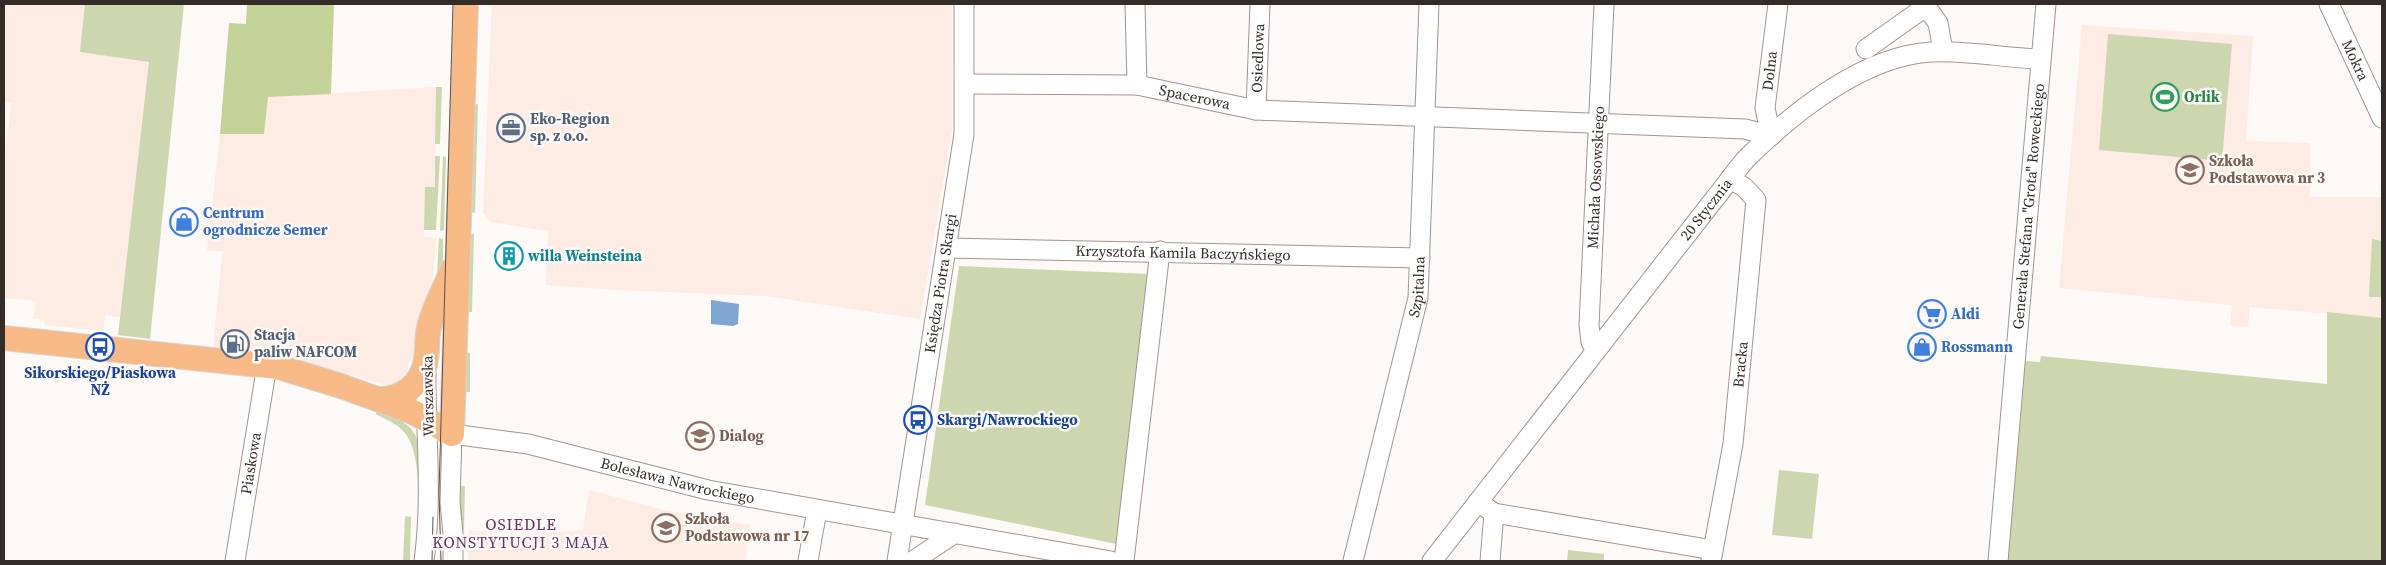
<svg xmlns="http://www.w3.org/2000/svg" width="2386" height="565" viewBox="0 0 2386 565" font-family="'Source Serif 4',serif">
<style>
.built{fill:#fdebe4}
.green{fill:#ccd7b0}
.forest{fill:#c3d298}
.water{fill:#7fa6d3}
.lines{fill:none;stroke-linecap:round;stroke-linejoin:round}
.minor-casing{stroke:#a6938c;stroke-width:21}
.major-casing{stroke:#d6d5d4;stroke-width:26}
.minor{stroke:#fff;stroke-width:19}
.major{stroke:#f7b985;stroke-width:24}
.tram{stroke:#58504d;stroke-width:1}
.labels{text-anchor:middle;stroke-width:5;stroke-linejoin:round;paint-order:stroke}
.street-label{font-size:15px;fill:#342c29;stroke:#fdf9f7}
.leisure-label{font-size:15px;font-weight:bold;fill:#27864d;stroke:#fdf9f7;text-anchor:start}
.service-label{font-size:15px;font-weight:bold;fill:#4e5e75;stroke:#fdf9f7;text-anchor:start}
.education-label{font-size:15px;font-weight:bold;fill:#785e54;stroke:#fdf9f7;text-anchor:start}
.shop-label{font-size:15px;font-weight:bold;fill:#366cbe;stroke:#fdf9f7;text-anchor:start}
.culture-label{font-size:15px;font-weight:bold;fill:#0d838f;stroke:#fdf9f7;text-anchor:start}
.transit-label{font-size:15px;font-weight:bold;fill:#164399;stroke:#fdf9f7}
.neighbourhood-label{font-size:16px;letter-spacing:1px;fill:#663363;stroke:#fdf9f7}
</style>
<rect width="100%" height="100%" fill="#fdf9f7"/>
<path class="built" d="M4,4H85L81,52L150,62L120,317L105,315L103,331L45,325L44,320L33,319L36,301L4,298V168L11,103L4,102Z
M492,4H952V130L920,319L765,296L618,290L546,285L548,231L490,222L483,212Z
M2082,25L2253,36L2246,141L2310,143V197H2382V318L2250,307L2248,327L2230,325L2232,305L2059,288Z
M436,87L435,187H425L424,230V237L436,238L432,292L425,311L413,359H410L406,376L394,387L280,355L213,348L222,255L225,252L207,250L220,134H264L267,97Z
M589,490L664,510L750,525L745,561H468L469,530L485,531L491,537L583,530Z"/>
<path class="green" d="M85,4H184L150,339L118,335L149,62L80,52Z
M2108,34L2232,44L2222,161L2099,150Z
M436,87H442L440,144H435Z
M478,104L475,213L469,211L473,105Z
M435,156H440L436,230H424L425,187H435Z
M443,156L446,157L444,230L440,231Z
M471,234H474L472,312H466L469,236Z
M439,238L443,239V275L436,293Z
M2372,239L2382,241V297H2369Z
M959,266L1151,274L1121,545L925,505Z
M2327,312L2382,318V561H2007L2025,361L2040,362L2041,356L2327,384Z
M465,352L470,353V392H464Z
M377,409C426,429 420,440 419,489C417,470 416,442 401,429C394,422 384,419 376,414Z
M1779,470L1819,474L1812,539L1772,535Z
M461,486H465L464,530H459Z
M405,516L411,517L410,561H403Z
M1568,550L1604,554V561H1567Z"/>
<path class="forest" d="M247,4H334L331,94L268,97L264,134H220L229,23L246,24Z"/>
<path class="water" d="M711,300L739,304L738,324L733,326L711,324Z"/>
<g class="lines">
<defs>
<g id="minor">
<path d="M1135,4L1137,85"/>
<path id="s1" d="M2329,4L2382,118"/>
<path d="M1866,49L1921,10L1930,12L1938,23L1943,51"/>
<path id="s2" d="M965,84L1137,85L1256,110L1745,129L1771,136L1765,108L1778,4"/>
<path id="s3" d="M1256,110L1260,4"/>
<path id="s4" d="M947,248L1420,258"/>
<path id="s5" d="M1596,351L1591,342L1589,325L1604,4"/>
<path d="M1478,502L1494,513L1713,550"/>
<path id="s6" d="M235,561L267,365"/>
<path d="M424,561C433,495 425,430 426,364"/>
<path id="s7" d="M453,561V534L450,502L452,434L528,444L708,490L1111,561"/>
<path d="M808,561L817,510"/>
<path id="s8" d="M897,561L964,134V4"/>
<path d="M913,561L955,533"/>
<path d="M1124,561L1160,251"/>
<path id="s9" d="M1353,561L1418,298L1429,4"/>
<path id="s10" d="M1432,561L1716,197C1727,184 1737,168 1749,156C1795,111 1864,56 1931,52C1965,50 2005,58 2040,59"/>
<path d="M1490,561L1494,513"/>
<path id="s11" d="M1711,561L1733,444L1756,200L1744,187L1730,179"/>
<path id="s12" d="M1998,561L2046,4"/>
</g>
<path id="major" d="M4,338L279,367L341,386L413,412L452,434L466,4
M377,399C402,400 422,385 426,359C428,349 426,339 429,328C433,308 445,289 452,270"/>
</defs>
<use href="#minor" class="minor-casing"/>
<use href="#major" class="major-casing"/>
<use href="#minor" class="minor"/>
<use href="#major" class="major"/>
<path class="tram" d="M432,561L433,517
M441,561L439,492L453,4"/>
</g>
<defs>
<symbol id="stadium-ring" viewBox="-11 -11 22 22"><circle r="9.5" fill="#fdf9f7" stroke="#2e9e5b" stroke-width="1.5"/><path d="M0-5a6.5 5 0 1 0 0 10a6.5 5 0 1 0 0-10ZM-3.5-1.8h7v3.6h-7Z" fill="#2e9e5b"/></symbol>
<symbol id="office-ring" viewBox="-11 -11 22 22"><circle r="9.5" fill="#fdf9f7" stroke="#5c6f8a" stroke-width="1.5"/><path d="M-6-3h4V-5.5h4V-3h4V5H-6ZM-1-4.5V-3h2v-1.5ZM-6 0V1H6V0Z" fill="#5c6f8a"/></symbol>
<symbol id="school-ring" viewBox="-11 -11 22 22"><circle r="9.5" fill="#fdf9f7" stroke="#8d6e63" stroke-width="1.5"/><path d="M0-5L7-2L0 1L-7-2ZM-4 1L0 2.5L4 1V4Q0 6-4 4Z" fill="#8d6e63"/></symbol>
<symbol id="shop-ring" viewBox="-11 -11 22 22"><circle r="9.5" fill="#fdf9f7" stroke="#3f7fe0" stroke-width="1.5"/><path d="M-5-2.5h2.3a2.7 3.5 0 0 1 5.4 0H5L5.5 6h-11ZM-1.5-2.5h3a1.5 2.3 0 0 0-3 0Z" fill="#3f7fe0"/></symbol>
<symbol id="building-ring" viewBox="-11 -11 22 22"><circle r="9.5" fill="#fdf9f7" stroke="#0f9aa8" stroke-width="1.5"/><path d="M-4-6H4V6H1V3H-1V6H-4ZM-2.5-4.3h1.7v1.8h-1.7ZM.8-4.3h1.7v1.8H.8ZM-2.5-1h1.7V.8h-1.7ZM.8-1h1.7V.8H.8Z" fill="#0f9aa8"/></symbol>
<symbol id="supermarket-ring" viewBox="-11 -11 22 22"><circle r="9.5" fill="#fdf9f7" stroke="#3f7fe0" stroke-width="1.5"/><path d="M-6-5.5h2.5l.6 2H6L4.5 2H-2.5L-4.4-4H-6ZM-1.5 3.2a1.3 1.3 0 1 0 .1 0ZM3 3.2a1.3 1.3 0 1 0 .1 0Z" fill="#3f7fe0"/></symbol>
<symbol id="fuel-ring" viewBox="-11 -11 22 22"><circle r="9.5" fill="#fdf9f7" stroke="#5c6f8a" stroke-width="1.5"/><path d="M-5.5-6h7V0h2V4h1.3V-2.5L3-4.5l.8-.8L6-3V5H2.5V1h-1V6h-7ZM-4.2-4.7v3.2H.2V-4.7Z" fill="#5c6f8a"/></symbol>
<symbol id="bus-ring" viewBox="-11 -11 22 22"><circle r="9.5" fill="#fdf9f7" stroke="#1a4fb4" stroke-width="1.5"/><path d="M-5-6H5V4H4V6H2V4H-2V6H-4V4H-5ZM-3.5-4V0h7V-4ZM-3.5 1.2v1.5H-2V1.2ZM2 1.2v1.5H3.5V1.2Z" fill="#1a4fb4"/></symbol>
</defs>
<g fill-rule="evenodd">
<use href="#stadium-ring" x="2149" y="81" width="32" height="32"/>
<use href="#office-ring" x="495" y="112" width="32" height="32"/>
<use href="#school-ring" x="2174" y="154" width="32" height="32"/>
<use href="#shop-ring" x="168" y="206" width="32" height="32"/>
<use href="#building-ring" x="493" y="240" width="32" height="32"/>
<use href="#supermarket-ring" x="1916" y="298" width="32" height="32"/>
<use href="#fuel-ring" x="219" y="328" width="32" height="32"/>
<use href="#bus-ring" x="84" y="331" width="32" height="32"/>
<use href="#shop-ring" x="1906" y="331" width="32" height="32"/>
<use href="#bus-ring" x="902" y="404" width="32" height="32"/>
<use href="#school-ring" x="684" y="420" width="32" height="32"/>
<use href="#school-ring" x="650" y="512" width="32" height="32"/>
</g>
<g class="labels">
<g class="street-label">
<text dy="5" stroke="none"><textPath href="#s3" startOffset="52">Osiedlowa</textPath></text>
<text dy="5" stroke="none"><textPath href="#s1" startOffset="62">Mokra</textPath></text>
<text dy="5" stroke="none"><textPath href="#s2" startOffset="876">Dolna</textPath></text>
<text dy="5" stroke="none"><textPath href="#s2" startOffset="231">Spacerowa</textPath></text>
<text dy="5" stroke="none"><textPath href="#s5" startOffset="175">Michała Ossowskiego</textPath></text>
<text dy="5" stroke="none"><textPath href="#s12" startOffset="356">Generała Stefana "Grota" Roweckiego</textPath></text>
<text dy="5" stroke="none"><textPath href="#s10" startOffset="446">20 Stycznia</textPath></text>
<text dy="5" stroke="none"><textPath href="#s4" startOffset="236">Krzysztofa Kamila Baczyńskiego</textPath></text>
<text dy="5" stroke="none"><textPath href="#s8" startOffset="281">Księdza Piotra Skargi</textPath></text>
<text dy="5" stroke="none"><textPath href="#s9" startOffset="282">Szpitalna</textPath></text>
<text dy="5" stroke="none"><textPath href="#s11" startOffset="199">Bracka</textPath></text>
<text transform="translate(428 396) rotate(-91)" y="5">Warszawska</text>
<text dy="5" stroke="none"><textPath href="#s6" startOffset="99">Piaskowa</textPath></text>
<text dy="5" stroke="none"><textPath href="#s7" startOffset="358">Bolesława Nawrockiego</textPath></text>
</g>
<g class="leisure-label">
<text x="2184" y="102">Orlik</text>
</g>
<g class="service-label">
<text x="530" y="124">Eko-Region<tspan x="530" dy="17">sp. z o.o.</tspan></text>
<text x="254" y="340">Stacja<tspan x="254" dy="17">paliw NAFCOM</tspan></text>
</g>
<g class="education-label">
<text x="2209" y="166">Szkoła<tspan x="2209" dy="17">Podstawowa nr 3</tspan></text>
<text x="719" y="441">Dialog</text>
<text x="685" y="524">Szkoła<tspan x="685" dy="17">Podstawowa nr 17</tspan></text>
</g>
<g class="shop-label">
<text x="203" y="218">Centrum<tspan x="203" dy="17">ogrodnicze Semer</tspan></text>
<text x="1951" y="319">Aldi</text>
<text x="1941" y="352">Rossmann</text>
</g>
<g class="culture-label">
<text x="528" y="261">willa Weinsteina</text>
</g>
<g class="transit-label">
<text x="100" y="378">Sikorskiego/Piaskowa<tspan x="100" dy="17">NŻ</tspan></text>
<text x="937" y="425" text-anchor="start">Skargi/Nawrockiego</text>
</g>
<g class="neighbourhood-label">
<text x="521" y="530">OSIEDLE<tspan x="521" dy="18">KONSTYTUCJI 3 MAJA</tspan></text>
</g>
</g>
<rect width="2386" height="565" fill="none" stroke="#342c29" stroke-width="10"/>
</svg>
